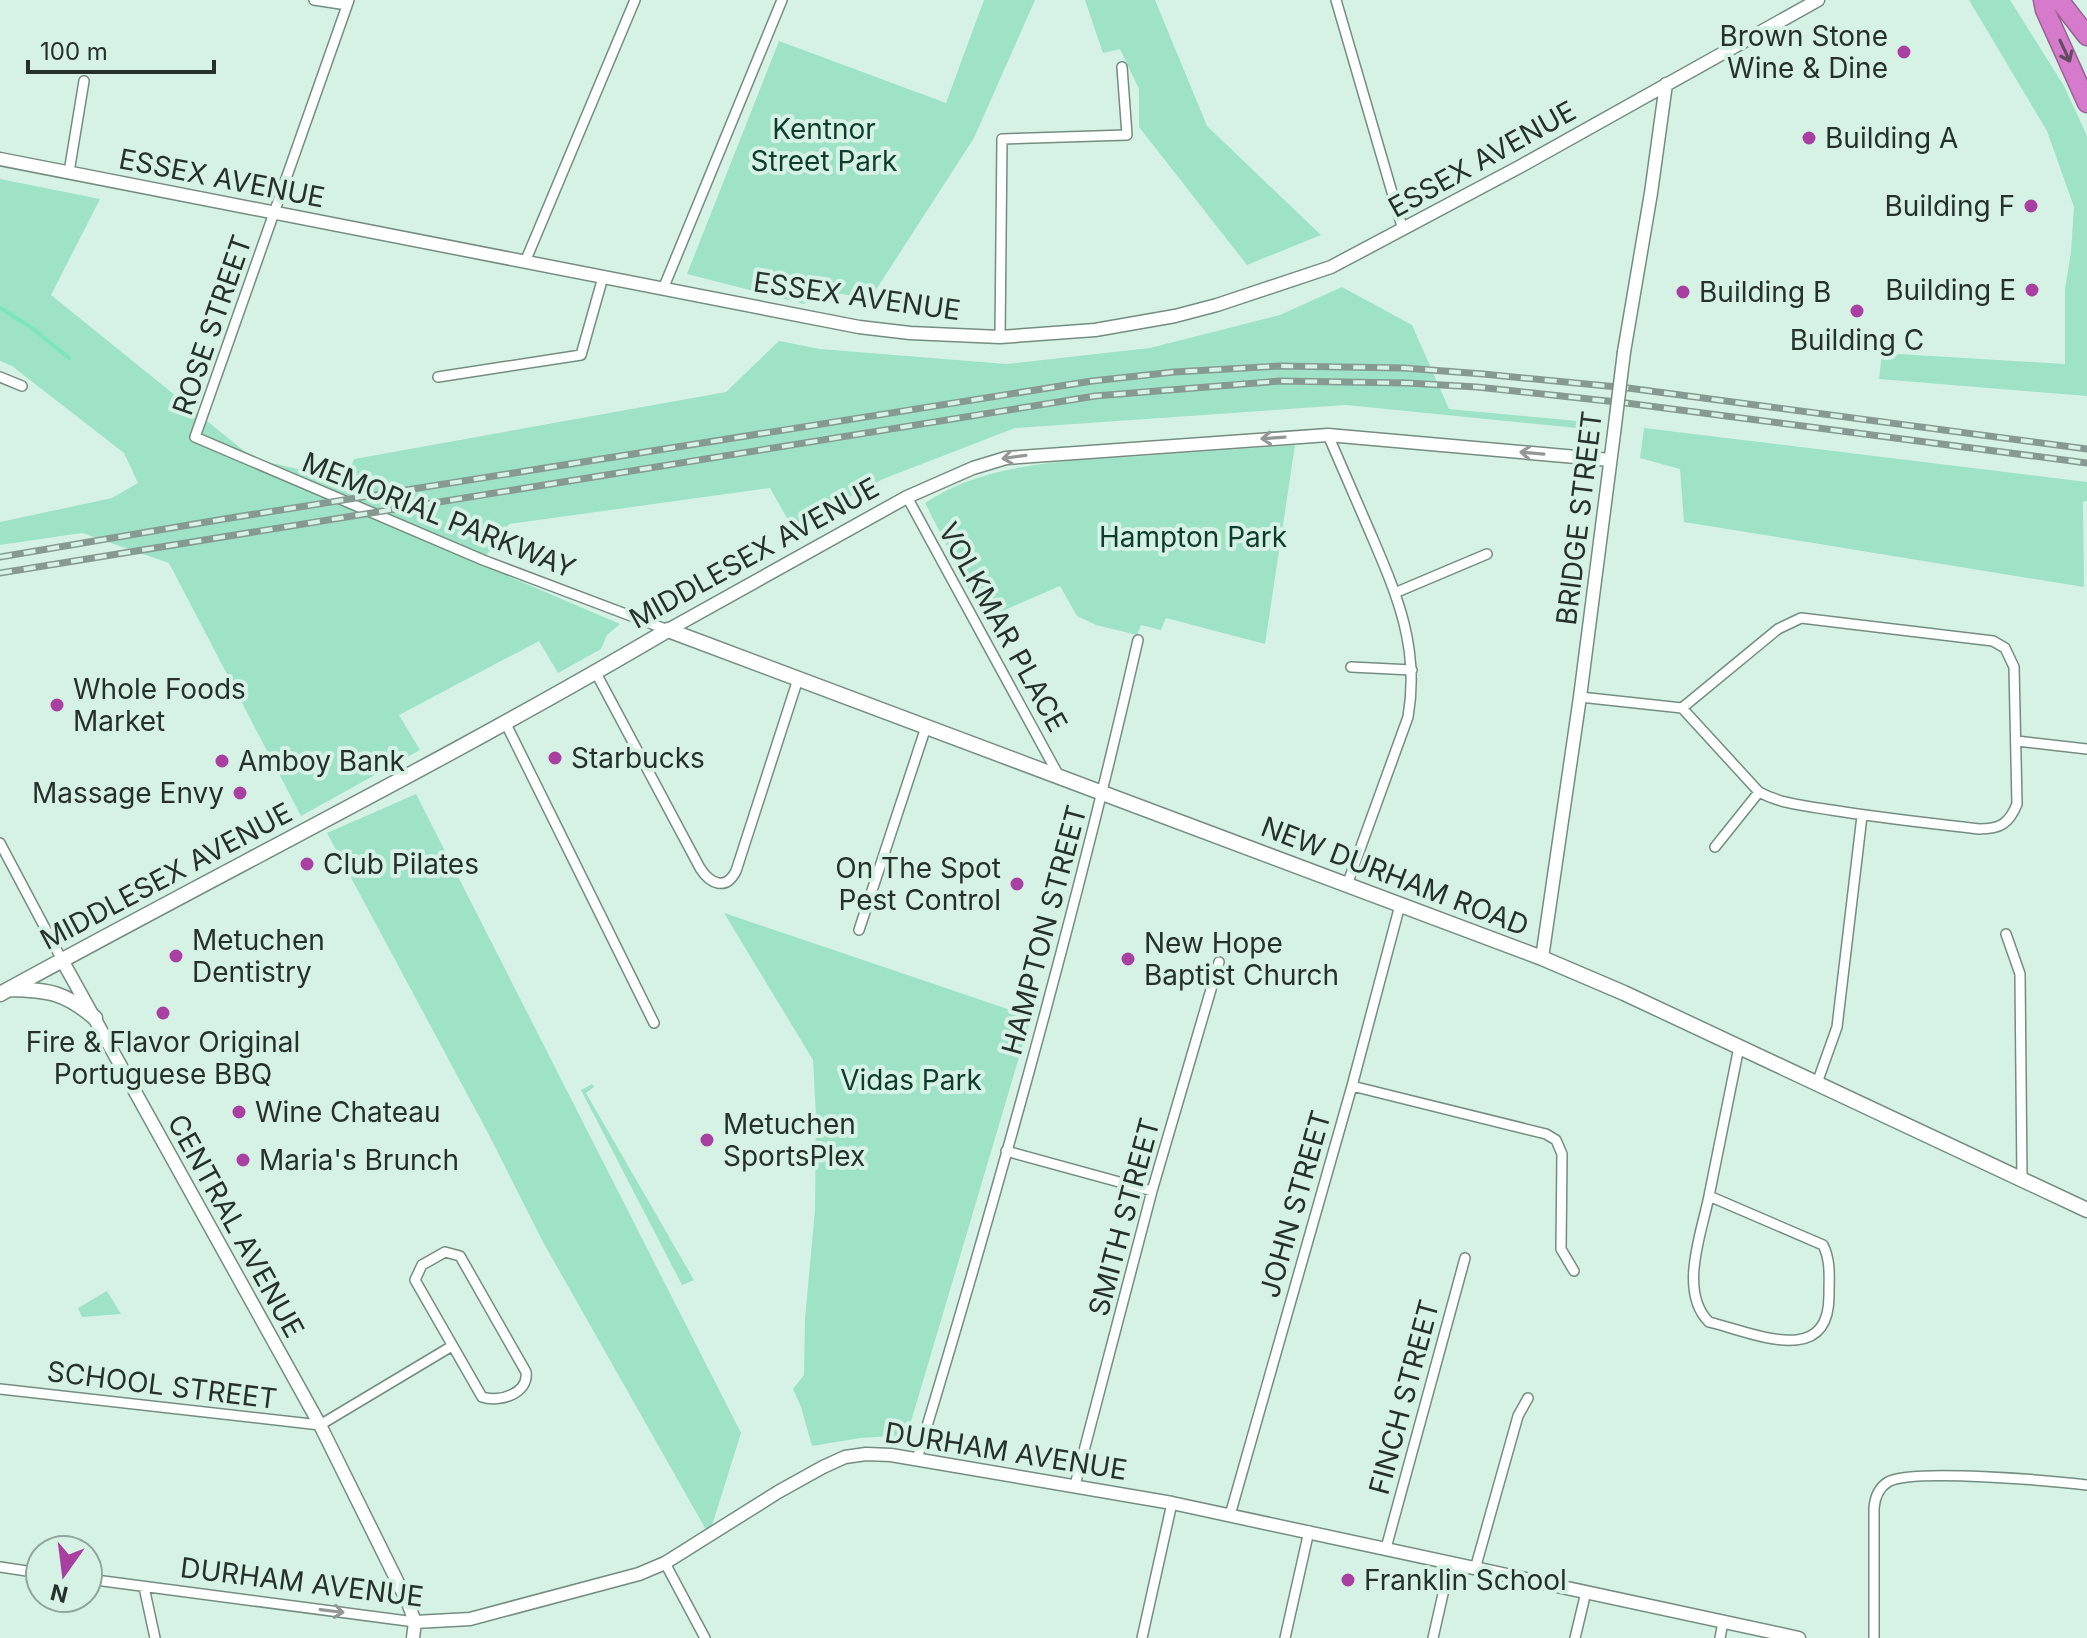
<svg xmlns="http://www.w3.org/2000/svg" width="2087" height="1638" viewBox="0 0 2087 1638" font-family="Inter,sans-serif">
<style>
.green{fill:#9ee3c6}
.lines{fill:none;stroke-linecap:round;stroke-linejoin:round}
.stream{stroke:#7ce5bb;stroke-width:4}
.minor-casing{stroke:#748d81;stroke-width:12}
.tertiary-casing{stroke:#748d81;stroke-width:15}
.secondary-casing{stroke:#748d81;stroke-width:17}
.motorway-casing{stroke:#996193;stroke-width:21}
.minor{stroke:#fff;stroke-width:9}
.tertiary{stroke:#fff;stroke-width:12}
.secondary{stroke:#fff;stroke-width:14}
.motorway{stroke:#d67bcb;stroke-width:18}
.rail-casing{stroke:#869a91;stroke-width:7}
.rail{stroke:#d6f2e5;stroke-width:4;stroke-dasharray:12;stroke-linecap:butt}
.tertiary-bridge-casing{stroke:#748d81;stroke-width:15;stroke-linecap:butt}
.tertiary-bridge{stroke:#fff;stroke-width:12}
.oneway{stroke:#644b64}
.oneway2{stroke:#939896}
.poi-dot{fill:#a93fa0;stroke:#d6f2e5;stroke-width:3}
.labels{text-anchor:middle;stroke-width:8;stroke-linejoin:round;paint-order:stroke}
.poi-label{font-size:28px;fill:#27312c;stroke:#d6f2e5;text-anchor:start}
.park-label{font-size:28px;fill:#0d3d2c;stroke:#d6f2e5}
.street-label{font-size:28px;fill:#27312c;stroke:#d6f2e5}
</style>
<rect width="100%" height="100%" fill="#d6f2e5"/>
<path class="green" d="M984,0H1035L974,138L870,299L825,291L804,304L687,274L779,41L946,103Z
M1085,0H1155L1207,126L1321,235L1247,265L1139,127V89L1120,49L1103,53Z
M1969,0H2010L2064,86L2087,136V396L1879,379L1882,353L2065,364V289L2071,252L2074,207L2047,131Z
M0,179L100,199L51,295L254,459L346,480L354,459L726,392L779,341L820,349L1006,364L1150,348L1280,315L1342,287L1412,325L1449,409L1588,422L1587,429L1346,405L1015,428L883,479L792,527L770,488L509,524L480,564L620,624L607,635L601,649L558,673L539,641L399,715L420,750L301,816L169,563L82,533L0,545V522L112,498L138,483L124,453L12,366L0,361Z
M1644,428L2087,482V501L2083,502L2084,587L1684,522L1680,469L1640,458Z
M1295,445L1265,644L1166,618L1161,630L1141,625L1137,635L1096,625L1077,616L1060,586L984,619L925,503C988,461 1070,461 1143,456C1194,452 1244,449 1295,445Z
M416,794L741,1433L709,1535L543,1242L488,1133L327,833Z
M724,913L1031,1017L907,1435L860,1438L812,1446L801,1407L793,1389L804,1375L805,1319L815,1210L816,1116L813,1060Z
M592,1084L594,1087L586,1093L694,1280L682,1285L581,1090Z
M107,1291L121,1314L82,1317L78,1308Z"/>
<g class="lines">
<path class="stream" d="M0,308L29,326L69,358"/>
<defs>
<path id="minor" d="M314,0L347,5
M349,0L195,437L483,560L668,630
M1336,0L1403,230
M69,172L84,81
M525,262L635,0
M663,289L782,0
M1000,337L1002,139L1127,135L1122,67
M0,377L22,386
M438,377L581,355L603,277
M1328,435C1342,467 1356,500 1370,532C1397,595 1420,647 1408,717L1347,885
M907,497L1060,778
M1397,592L1487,554
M1351,667L1412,670
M596,673L700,868C710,884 726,891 736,871L798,679
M1580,697L1682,708L1759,792C1781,804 1806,806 1831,810C1880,818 1929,823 1979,829C2000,829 2009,824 2017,804L2014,667L2005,648L1993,641L1801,618L1778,629L1682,708
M506,724L654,1023
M2017,741L2087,749
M0,843L62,960
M1715,847L1759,792
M859,930L926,727
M2006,934L2020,974L2022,1179
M1817,1083L1837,1027L1862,816
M1352,1086L1546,1134L1556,1140L1562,1154L1561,1249L1574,1271
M1006,1151L1152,1191
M1709,1196L1823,1245C1831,1261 1829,1277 1829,1294C1830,1369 1754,1333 1709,1322C1678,1291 1702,1232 1709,1196Z
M1709,1196L1739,1047
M445,1252L460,1256L526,1372C529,1393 500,1403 482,1397L415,1280L422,1265Z
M0,1389L320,1425L452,1346
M917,1459C999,1189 1075,916 1138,640
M1075,1485L1152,1191L1219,962
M1230,1515L1352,1086L1400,905
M1386,1548L1465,1258
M665,1563L705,1638
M0,1567L40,1573
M1475,1569L1518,1416L1528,1398
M88,1579L415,1622
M144,1587L155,1638
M1142,1638L1172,1503
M1285,1638L1309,1531
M1433,1638L1450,1563
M1575,1638L1586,1592
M1720,1638L1723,1622
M1874,1638V1508C1875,1497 1878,1488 1888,1482C1911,1468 2054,1481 2087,1485"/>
<path id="tertiary" d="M0,159L859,327L910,333L1000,337L1095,330L1175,316L1217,305L1331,267L1521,166L1818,0
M1624,352L1651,193L1666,84
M668,630L907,497L973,468L1006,458L1328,435L1610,460
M1542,958L1580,697L1614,433
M62,960L320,1425L408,1603L415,1622L413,1638
M415,1622L470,1619L639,1574L665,1563L778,1492L823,1467L845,1457L866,1454L891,1455L1172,1503L1799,1638"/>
<path id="secondary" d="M9,989C48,990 65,992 95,1018
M0,994C222,872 449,759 668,630L1542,958L1624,993L2087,1210"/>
<path id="motorway" d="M2043,0L2045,10L2087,103
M2059,0L2087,36"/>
</defs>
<use href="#minor" class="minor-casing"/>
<use href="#tertiary" class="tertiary-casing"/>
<use href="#secondary" class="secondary-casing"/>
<use href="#motorway" class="motorway-casing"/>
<use href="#minor" class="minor"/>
<use href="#tertiary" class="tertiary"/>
<use href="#secondary" class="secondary"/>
<use href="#motorway" class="motorway"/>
<defs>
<path id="rail" d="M0,557L224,519L1092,381L1174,372L1280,366L1404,368L1483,374L1628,388L2087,449
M0,573L1095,396L1280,381L1407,383L1477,387L1626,403L2087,463"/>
</defs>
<use href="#rail" class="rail-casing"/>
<use href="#rail" class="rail"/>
<defs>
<path id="tertiary-bridge" d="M1614,433L1624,352"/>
</defs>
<use href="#tertiary-bridge" class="tertiary-bridge-casing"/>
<use href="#tertiary-bridge" class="tertiary-bridge"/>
</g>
<defs><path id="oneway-shaft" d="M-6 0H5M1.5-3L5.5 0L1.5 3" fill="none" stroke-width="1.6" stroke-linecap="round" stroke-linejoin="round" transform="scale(2)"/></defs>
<use class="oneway" href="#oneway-shaft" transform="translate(2065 51) rotate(65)"/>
<g class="oneway2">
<use href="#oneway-shaft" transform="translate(1273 438) rotate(176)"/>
<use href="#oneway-shaft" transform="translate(1532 453) rotate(-175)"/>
<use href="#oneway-shaft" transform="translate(1014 457) rotate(172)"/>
<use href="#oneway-shaft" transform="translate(332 1611) rotate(7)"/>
</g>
<g class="poi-dot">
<circle cx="1904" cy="52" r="8"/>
<circle cx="1809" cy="138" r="8"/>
<circle cx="2031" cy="206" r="8"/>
<circle cx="2032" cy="290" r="8"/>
<circle cx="1683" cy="292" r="8"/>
<circle cx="1857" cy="311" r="8"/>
<circle cx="57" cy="705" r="8"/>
<circle cx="555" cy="758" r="8"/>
<circle cx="222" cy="761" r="8"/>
<circle cx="240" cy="793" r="8"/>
<circle cx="307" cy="864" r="8"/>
<circle cx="1017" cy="884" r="8"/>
<circle cx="176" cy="956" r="8"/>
<circle cx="1128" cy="959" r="8"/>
<circle cx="163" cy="1013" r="8"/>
<circle cx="239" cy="1112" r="8"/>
<circle cx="707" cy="1140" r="8"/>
<circle cx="243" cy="1160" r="8"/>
<circle cx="1348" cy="1580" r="8"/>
</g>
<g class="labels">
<g class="poi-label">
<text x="1888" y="46" text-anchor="end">Brown Stone<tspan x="1888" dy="32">Wine &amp; Dine</tspan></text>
<text x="1825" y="148">Building A</text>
<text x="2015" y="216" text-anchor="end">Building F</text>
<text x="2016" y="300" text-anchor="end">Building E</text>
<text x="1699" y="302">Building B</text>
<text x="1857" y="350" text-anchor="middle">Building C</text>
<text x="73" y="699">Whole Foods<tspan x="73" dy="32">Market</tspan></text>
<text x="571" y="768">Starbucks</text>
<text x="238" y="771">Amboy Bank</text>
<text x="224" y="803" text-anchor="end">Massage Envy</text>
<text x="323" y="874">Club Pilates</text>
<text x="1001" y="878" text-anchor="end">On The Spot<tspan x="1001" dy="32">Pest Control</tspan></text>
<text x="192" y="950">Metuchen<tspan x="192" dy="32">Dentistry</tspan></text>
<text x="1144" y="953">New Hope<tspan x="1144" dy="32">Baptist Church</tspan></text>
<text x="163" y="1052" text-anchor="middle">Fire &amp; Flavor Original<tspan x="163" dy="32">Portuguese BBQ</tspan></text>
<text x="255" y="1122">Wine Chateau</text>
<text x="723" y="1134">Metuchen<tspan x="723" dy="32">SportsPlex</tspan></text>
<text x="259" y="1170">Maria's Brunch</text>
<text x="1364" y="1590">Franklin School</text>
</g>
<g class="park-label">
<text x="824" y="139">Kentnor<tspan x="824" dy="32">Street Park</tspan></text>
<text x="1193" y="547">Hampton Park</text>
<text x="911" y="1090">Vidas Park</text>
</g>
<g class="street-label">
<text transform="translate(1482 159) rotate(-29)" y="10">ESSEX AVENUE</text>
<text transform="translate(222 178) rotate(11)" y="10">ESSEX AVENUE</text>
<text transform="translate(857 296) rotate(8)" y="10">ESSEX AVENUE</text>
<text transform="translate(212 325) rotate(-71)" y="10">ROSE STREET</text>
<text transform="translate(439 515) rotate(22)" y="10">MEMORIAL PARKWAY</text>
<text transform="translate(1579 518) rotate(-83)" y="10">BRIDGE STREET</text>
<text transform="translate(754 553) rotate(-29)" y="10">MIDDLESEX AVENUE</text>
<text transform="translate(1003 627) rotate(61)" y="10">VOLKMAR PLACE</text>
<text transform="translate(166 876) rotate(-28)" y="10">MIDDLESEX AVENUE</text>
<text transform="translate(1395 876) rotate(21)" y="10">NEW DURHAM ROAD</text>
<text transform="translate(1044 930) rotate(-75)" y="10">HAMPTON STREET</text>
<text transform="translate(1295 1204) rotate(-74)" y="10">JOHN STREET</text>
<text transform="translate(1124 1217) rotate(-75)" y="10">SMITH STREET</text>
<text transform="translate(236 1226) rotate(61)" y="10">CENTRAL AVENUE</text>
<text transform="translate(162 1385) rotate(7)" y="10">SCHOOL STREET</text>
<text transform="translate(1404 1397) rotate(-75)" y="10">FINCH STREET</text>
<text transform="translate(1006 1451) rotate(9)" y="10">DURHAM AVENUE</text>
<text transform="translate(302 1582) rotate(7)" y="10">DURHAM AVENUE</text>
</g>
</g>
<g transform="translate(64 1574) rotate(194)"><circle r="38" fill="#d6f2e5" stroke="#90a59b" stroke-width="2"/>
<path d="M0-6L14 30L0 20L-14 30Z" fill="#a93fa0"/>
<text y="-12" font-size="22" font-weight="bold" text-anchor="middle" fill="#27312c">N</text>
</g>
<path d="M28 60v12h186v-12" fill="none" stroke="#27312c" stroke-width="4"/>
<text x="40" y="60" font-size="24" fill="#27312c" stroke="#d6f2e5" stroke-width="6" paint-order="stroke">100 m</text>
</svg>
